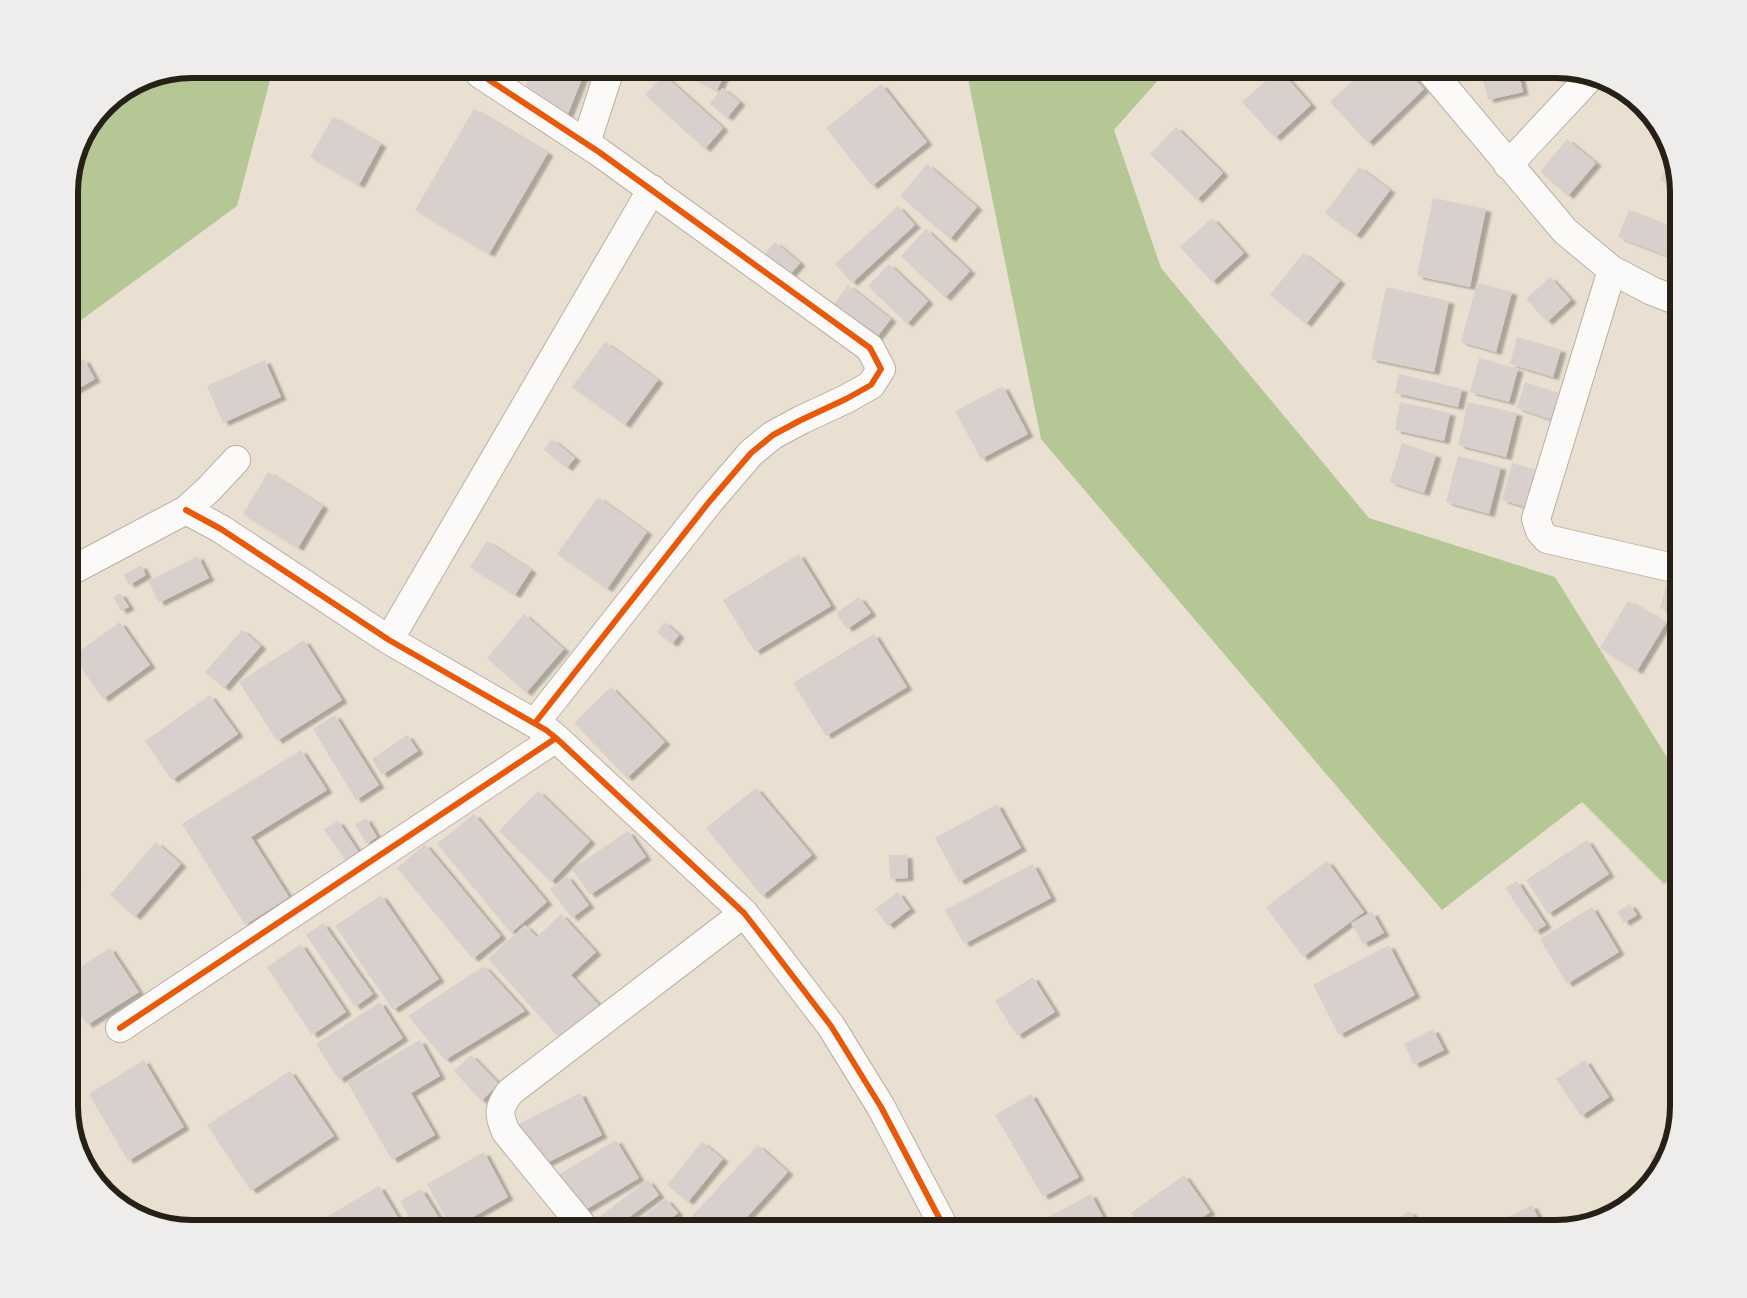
<svg xmlns="http://www.w3.org/2000/svg" width="1747" height="1298" viewBox="0 0 1747 1298" font-family="'Times New Roman',serif">
<style>
.forest{fill:#b5c795}
.building{fill:#d9cfcc;filter:url(#shadow)}
.lines{fill:none;stroke-linecap:round;stroke-linejoin:round}
.minor-casing{stroke:#b7b0a4;stroke-width:30}
.minor{stroke:#fcfaf8;stroke-width:28}
.cycleway-casing{stroke:#fff;stroke-width:9}
.cycleway{stroke:#e8590c;stroke-width:6}
.rim{fill:none;stroke:#262016;stroke-width:6}
</style>
<defs>
<filter id="shadow"><feDropShadow dx="5.5" dy="3" stdDeviation="1" flood-color="#0004"/></filter>
</defs>
<rect width="100%" height="100%" fill="#eae0d2"/>
<path class="forest" d="M192,69H273L237,206L69,329V183L82,137L110,99L145,78Z
M966,69H1168L1114,130L1161,268L1369,518L1555,577L1678,775V875L1664,884L1582,802L1442,910L1041,439Z"/>
<path class="building" d="M532,69H586L567,116L521,97Z
M678,69H725L727,70L717,90L677,70Z
M1279,69L1311,105L1275,138L1242,102Z
M1365,69H1405L1424,89L1368,143L1330,102Z
M1480,69H1518L1523,92L1488,100Z
M664,75L723,128L705,149L645,95Z
M881,84L927,142L872,186L826,128Z
M722,88L740,102L727,118L710,104Z
M474,109L548,153L489,254L415,210Z
M333,117L381,144L359,185L310,157Z
M1176,127L1223,173L1197,200L1150,154Z
M1567,139L1596,163L1568,196L1540,172Z
M1670,158L1671,160L1678,188L1660,180Z
M927,164L977,207L950,239L900,196Z
M1359,167L1390,190L1356,236L1325,213Z
M1433,198L1486,209L1470,287L1417,276Z
M898,206L915,225L852,283L835,264Z
M1629,210L1678,229V238L1670,257L1618,237Z
M1212,218L1244,253L1212,282L1180,247Z
M926,229L970,271L945,298L901,256Z
M775,242L800,263L787,278L763,256Z
M1303,253L1340,281L1306,324L1270,295Z
M889,264L928,301L907,324L868,286Z
M1550,277L1571,300L1547,322L1526,299Z
M1477,283L1512,292L1496,352L1461,342Z
M848,285L891,319L873,342L830,309Z
M1386,287L1449,301L1434,372L1371,359Z
M1517,337L1561,350L1553,377L1510,364Z
M605,342L658,380L625,425L572,387Z
M1479,358L1518,369L1509,402L1470,392Z
M84,359L95,379L69,394V368Z
M265,360L281,397L223,423L207,386Z
M1399,374L1462,389L1458,407L1395,393Z
M1525,382L1564,395L1555,421L1517,408Z
M1003,386L1028,434L981,459L955,411Z
M1400,402L1450,413L1444,441L1395,430Z
M1468,402L1517,413L1506,457L1458,445Z
M552,439L575,458L567,468L544,450Z
M1402,443L1436,455L1424,493L1390,482Z
M1458,456L1501,467L1489,514L1446,502Z
M1512,463L1536,470L1526,507L1502,500Z
M268,472L323,506L298,548L243,514Z
M598,497L647,532L607,589L557,554Z
M487,541L531,570L515,595L470,567Z
M799,554L831,606L755,652L723,600Z
M198,556L209,578L159,603L148,581Z
M141,565L146,575L129,585L124,575Z
M1669,575L1678,578V614L1660,608Z
M120,593L129,607L121,611L113,597Z
M859,597L871,613L847,629L836,613Z
M1628,601L1666,623L1637,671L1600,648Z
M524,614L564,649L526,693L487,658Z
M120,622L150,665L103,699L73,656Z
M664,622L679,635L672,644L657,632Z
M242,630L261,646L224,688L205,672Z
M874,634L907,687L826,736L793,683Z
M304,640L342,700L277,741L239,682Z
M611,687L665,742L627,778L574,723Z
M210,695L238,734L172,780L145,741Z
M335,715L379,785L356,800L313,729Z
M407,735L418,751L382,775L372,759Z
M301,750L327,790L251,837L289,897L245,925L182,824Z
M756,788L812,855L762,896L706,828Z
M538,791L590,841L551,882L499,831Z
M997,804L1021,848L959,882L935,838Z
M474,814L547,902L511,933L437,844Z
M366,818L377,837L366,844L355,824Z
M338,821L360,854L347,863L324,829Z
M628,831L646,857L590,895L572,869Z
M1587,840L1609,874L1548,914L1526,880Z
M156,842L181,864L135,917L110,895Z
M425,844L501,936L473,959L397,868Z
M889,855H907L908,878L890,879Z
M1327,861L1364,912L1303,957L1266,907Z
M1033,864L1051,898L964,944L945,910Z
M69,867L75,877L69,881Z
M567,876L589,905L572,918L550,889Z
M1517,881L1546,925L1535,932L1505,888Z
M898,892L910,909L888,926L875,909Z
M381,895L439,979L393,1010L335,926Z
M1630,904L1637,915L1624,923L1617,912Z
M1592,907L1619,952L1567,984L1540,939Z
M1372,912L1384,933L1363,944L1351,923Z
M561,914L596,952L571,975L599,1005L561,1040L488,959L525,925L537,937Z
M323,923L373,994L355,1007L306,935Z
M301,944L346,1012L312,1035L267,967Z
M1389,945L1415,995L1339,1035L1313,985Z
M110,948L139,992L87,1025L69,996V974Z
M484,966L525,1011L445,1060L408,1016Z
M1033,977L1055,1012L1017,1036L995,1001Z
M380,1002L403,1038L339,1080L316,1044Z
M1433,1029L1444,1050L1414,1065L1404,1044Z
M420,1040L440,1076L411,1093L435,1135L392,1160L347,1082Z
M471,1055L499,1084L481,1101L454,1071Z
M144,1060L184,1127L128,1161L89,1094Z
M1585,1060L1609,1097L1581,1116L1556,1079Z
M290,1071L334,1136L251,1191L207,1125Z
M580,1093L602,1135L539,1167L517,1125Z
M1031,1094L1079,1177L1043,1197L995,1115Z
M616,1140L639,1178L580,1213L558,1175Z
M702,1142L723,1159L688,1202L667,1185Z
M1672,1143V1146L1659,1171L1650,1156Z
M758,1145L788,1172L736,1229H707L692,1216Z
M484,1152L508,1197L452,1229L427,1184Z
M1184,1175L1210,1212L1186,1229H1142L1131,1213Z
M648,1180L659,1195L613,1229H597L592,1222Z
M379,1186L399,1219L383,1229H330L323,1219Z
M421,1189L446,1229H416L400,1201Z
M1091,1194L1109,1229H1026Z
M666,1199L678,1213L657,1229H628Z
M1532,1205L1541,1224L1531,1229H1491L1489,1226Z
M1410,1211L1420,1229H1378Z
M682,1220L690,1229H671Z
M1562,1223L1564,1227L1552,1229Z"/>
<g class="lines">
<defs>
<path id="minor" d="M1429,69L1565,231L1612,270L1652,291L1678,301
M480,74L599,152L870,348L881,369L871,385L846,399L801,420L773,435L751,453L709,502L535,723
M586,143L610,69
M1508,165L1592,75
M1612,270L1536,519L1540,531L1547,539L1678,569
M186,510L221,529L389,640L546,730L556,738L744,913L772,949L831,1026L881,1107L945,1229
M69,572L186,510L209,489L236,460
M389,640L652,189
M120,1028L556,738
M585,1229L506,1132C498,1114 498,1108 510,1092L744,913"/>
</defs>
<use href="#minor" class="minor-casing"/>
<use href="#minor" class="minor"/>
<defs>
<path id="cycleway" d="M480,74L599,152L870,348L881,369L871,385L846,399L801,420L773,435L751,453L709,502L535,723
M186,510L221,529L389,640L546,730L556,738L744,913L772,949L831,1026L881,1107L945,1229
M120,1028L556,738"/>
</defs>
<use href="#cycleway" class="cycleway-casing"/>
<use href="#cycleway" class="cycleway"/>
</g>
<path d="M0 0H1747V1298H0ZM192 78H1556A114 114 0 0 1 1670 192V1106A114 114 0 0 1 1556 1220H192A114 114 0 0 1 78 1106V192A114 114 0 0 1 192 78Z" fill="#eeedec" fill-rule="evenodd"/>
<path class="rim" d="M192 78H1556A114 114 0 0 1 1670 192V1106A114 114 0 0 1 1556 1220H192A114 114 0 0 1 78 1106V192A114 114 0 0 1 192 78Z"/>
</svg>
